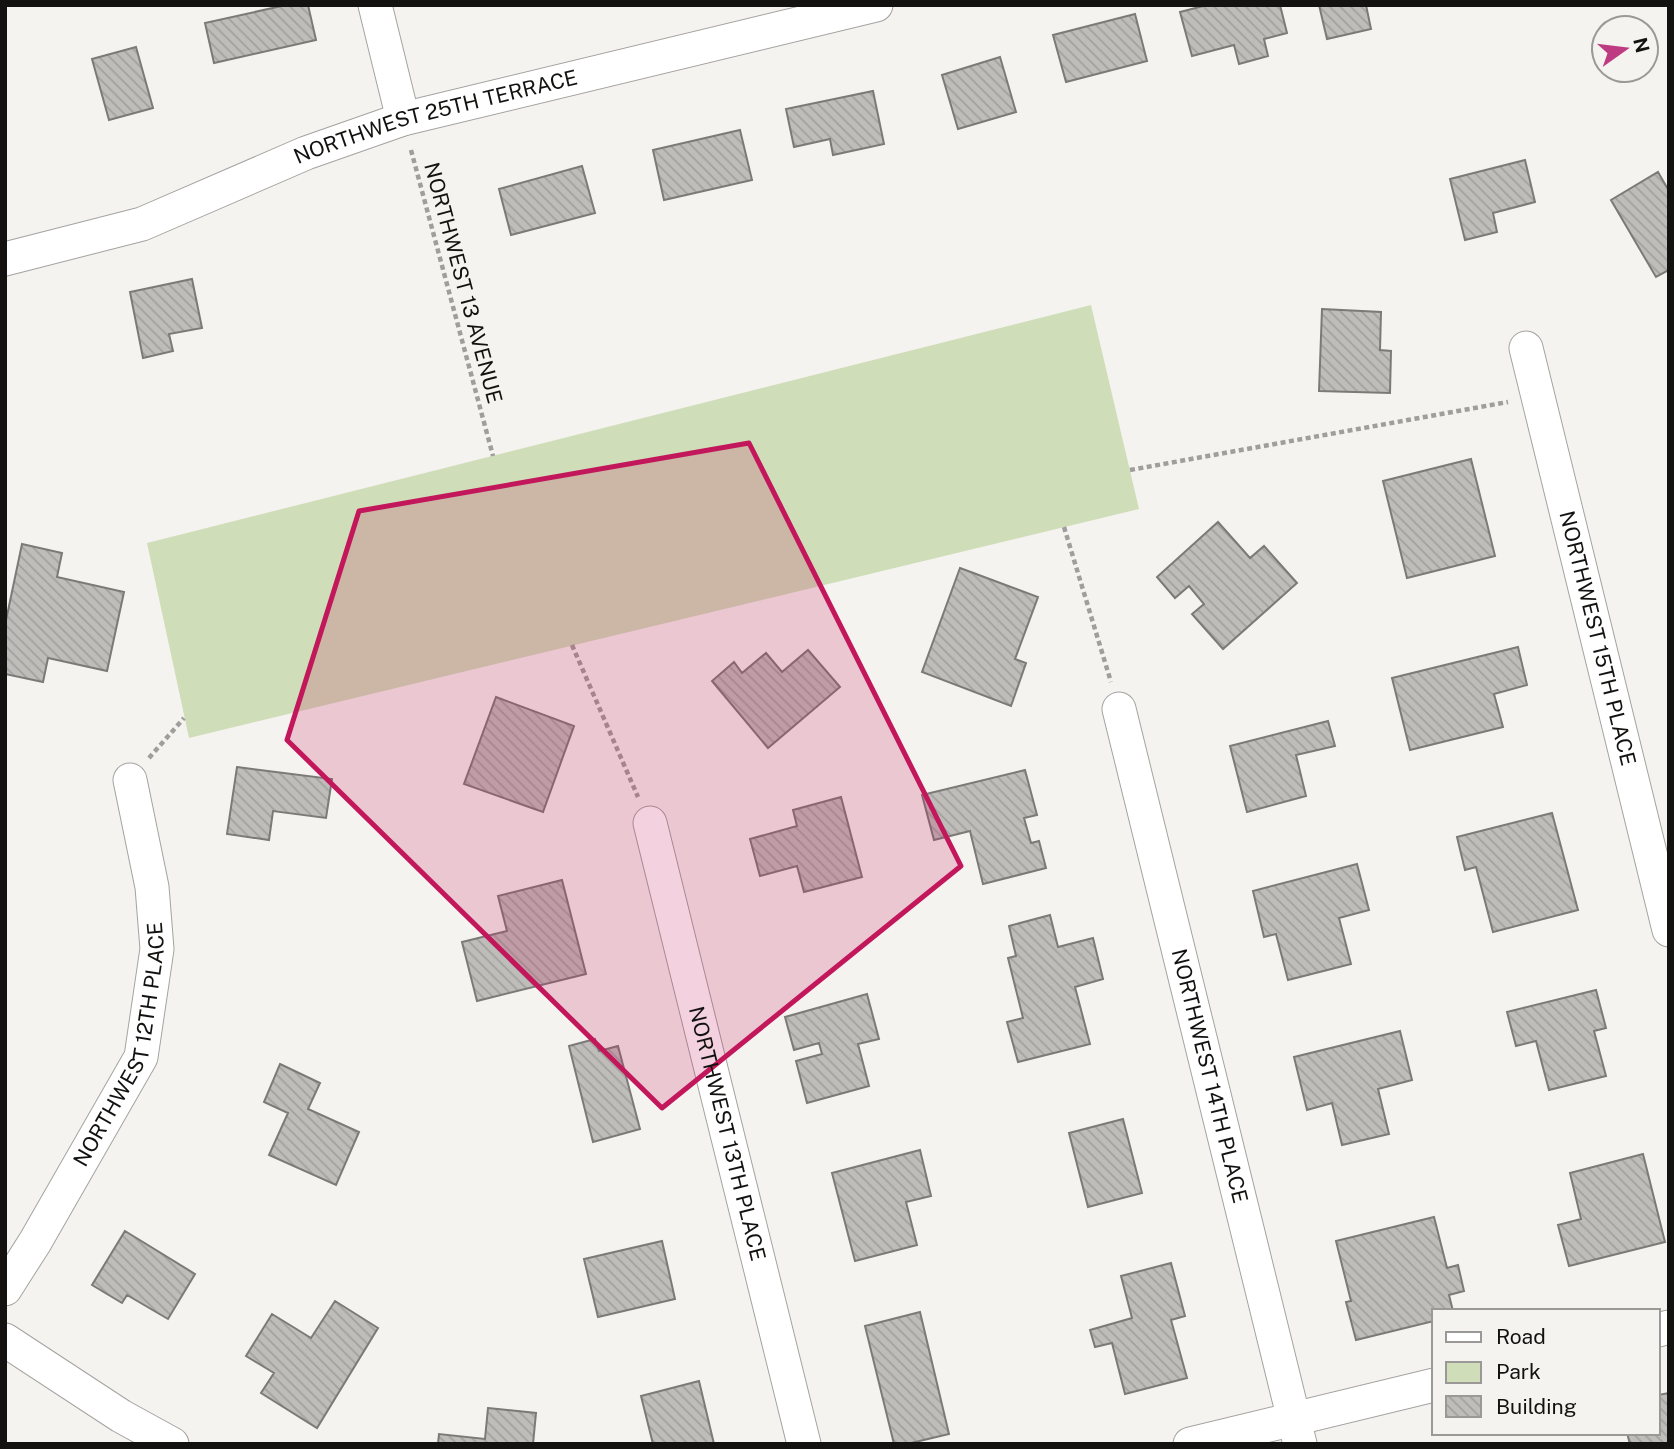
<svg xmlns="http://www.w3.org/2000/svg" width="1674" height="1449" viewBox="0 0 1674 1449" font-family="'Public Sans',sans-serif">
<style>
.green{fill:#cfdeb8}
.building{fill:url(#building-back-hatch);stroke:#7c7a78;stroke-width:2}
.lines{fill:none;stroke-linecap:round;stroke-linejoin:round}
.street-casing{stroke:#a5a3a0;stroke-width:35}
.path{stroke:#a09e9c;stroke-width:4.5;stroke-dasharray:5 3.5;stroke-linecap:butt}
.street{stroke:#fff;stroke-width:33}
.marked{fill:#c2185b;fill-opacity:0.2;stroke:#c2185b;stroke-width:5;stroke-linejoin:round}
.labels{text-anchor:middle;stroke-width:7;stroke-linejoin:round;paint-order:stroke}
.street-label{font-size:21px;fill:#131211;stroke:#f5f3f0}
</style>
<defs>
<pattern id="building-back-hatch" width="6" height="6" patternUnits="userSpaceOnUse" patternTransform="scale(1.75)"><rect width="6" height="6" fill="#bfbdba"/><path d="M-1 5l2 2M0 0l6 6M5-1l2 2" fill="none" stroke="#a3a19f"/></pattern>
</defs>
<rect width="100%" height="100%" fill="#f5f3f0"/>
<path class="green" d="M1091,305L1139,509L189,738L147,543Z"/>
<path class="building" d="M286,5H308L316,40L214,63L205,23Z
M1207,5H1280L1287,33L1264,39L1268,56L1239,64L1234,45L1192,56L1180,12Z
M1319,5H1366L1371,29L1327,39Z
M1135,14L1147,61L1066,82L1053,35Z
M136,47L153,108L109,120L92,59Z
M1000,57L1016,112L958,129L942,75Z
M873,91L884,144L833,155L830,139L794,147L786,109Z
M740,130L752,180L664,200L653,150Z
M1525,160L1535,202L1493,213L1497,232L1465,240L1450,179Z
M582,166L595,213L511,235L499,189Z
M1658,172L1669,191V270L1656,277L1611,200Z
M192,279L202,328L169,334L173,351L143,358L130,292Z
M1322,309L1381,312L1380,350L1391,351L1390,393L1319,391Z
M1471,459L1495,556L1407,578L1383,481Z
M1218,522L1250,558L1264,546L1297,583L1223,649L1192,614L1204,604L1189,586L1175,598L1157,577Z
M22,544L62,553L57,577L124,592L107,671L48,658L43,682L5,674V625Z
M960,568L1038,597L1015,659L1026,663L1011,706L922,672Z
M1518,647L1527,685L1494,694L1503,727L1410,750L1392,678Z
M808,650L840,687L768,748L712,681L734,662L742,673L766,653L782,672Z
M496,697L574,726L543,812L464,784Z
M1328,721L1335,746L1296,755L1306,796L1247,812L1230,746Z
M237,767L332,779L326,818L273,811L269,840L227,834Z
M1025,770L1037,815L1024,818L1031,843L1039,841L1046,868L983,884L970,831L934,840L922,795Z
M841,797L862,877L804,892L797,866L760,876L750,839L797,826L793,810Z
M1552,813L1578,910L1493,932L1476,867L1465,870L1457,837Z
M1357,864L1369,910L1339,918L1351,964L1288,980L1276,934L1264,937L1253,891Z
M562,880L586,974L477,1001L462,942L507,931L498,896Z
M1050,915L1058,947L1093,938L1103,979L1075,987L1090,1044L1018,1062L1007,1022L1023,1018L1008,958L1016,956L1009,926Z
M1596,990L1606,1028L1594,1031L1606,1076L1549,1090L1536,1041L1516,1046L1507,1012Z
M867,994L879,1039L858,1044L869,1086L807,1103L796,1061L822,1054L819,1043L794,1050L785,1017Z
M1400,1031L1412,1080L1378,1089L1389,1134L1342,1145L1332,1103L1307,1110L1294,1057Z
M595,1039L599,1051L618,1046L640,1129L593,1142L569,1046Z
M280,1064L320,1083L308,1109L359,1132L336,1185L269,1155L288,1113L264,1102Z
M1123,1119L1142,1193L1088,1207L1069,1133Z
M920,1150L931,1196L906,1202L917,1245L855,1261L832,1173Z
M1643,1154L1665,1242L1569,1266L1558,1225L1581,1219L1570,1173Z
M1434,1217L1447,1268L1458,1265L1464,1291L1449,1295L1453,1311H1434V1321L1356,1340L1346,1302L1351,1301L1336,1241Z
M125,1231L195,1274L168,1319L127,1295L122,1303L92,1285Z
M662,1241L675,1299L598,1317L584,1259Z
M1171,1263L1185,1316L1171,1320L1187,1378L1125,1394L1112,1343L1095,1347L1090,1330L1132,1318L1121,1276Z
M335,1301L378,1328L317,1428L261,1393L274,1373L246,1356L272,1314L311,1338Z
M920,1312L949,1434L907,1444H894L865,1326Z
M699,1381L714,1444H653L641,1396Z
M1669,1393V1444H1630L1627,1433H1658V1395Z
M488,1408L536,1413L533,1444H438L439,1434L485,1439Z"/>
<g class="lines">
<defs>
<g id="street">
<path d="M375,5L403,119"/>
<path id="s1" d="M5,259L142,224L306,153L403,119L876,5"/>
<path id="s2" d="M1526,348L1669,930"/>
<path id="s3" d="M1119,709L1300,1444"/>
<path id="s4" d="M650,823L804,1444"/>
<path id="s5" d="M5,1289L35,1242L141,1057L157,949L152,887L130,780"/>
<path d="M1658,1330L1669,1327"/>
<path d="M5,1340L121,1416L172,1444"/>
<path d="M1190,1444L1434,1385"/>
</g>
</defs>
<use href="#street" class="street-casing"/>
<path class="path" d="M411,150L493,456
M1130,470L1508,402
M1064,527L1111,682
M572,645L638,797
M149,758L184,718"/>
<use href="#street" class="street"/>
</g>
<path class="marked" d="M749,443L961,866L662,1108L287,740L359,511Z"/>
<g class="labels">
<g class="street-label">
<text dy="7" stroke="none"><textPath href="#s1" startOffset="455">NORTHWEST 25TH TERRACE</textPath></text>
<text transform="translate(463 283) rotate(75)" y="7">NORTHWEST 13 AVENUE</text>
<text dy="7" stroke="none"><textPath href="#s2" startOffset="299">NORTHWEST 15TH PLACE</textPath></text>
<text dy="7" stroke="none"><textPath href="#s5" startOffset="275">NORTHWEST 12TH PLACE</textPath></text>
<text dy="7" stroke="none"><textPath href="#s3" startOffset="378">NORTHWEST 14TH PLACE</textPath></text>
<text dy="7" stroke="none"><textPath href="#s4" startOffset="320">NORTHWEST 13TH PLACE</textPath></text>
</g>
</g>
<rect width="1674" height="1449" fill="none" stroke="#131211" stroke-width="14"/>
<rect x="1432" y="1309" width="228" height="126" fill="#f5f3f0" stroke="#9b9997" stroke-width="2"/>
<rect x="1446" y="1332" width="35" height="10" fill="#ffffff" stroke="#9b9997" stroke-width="2"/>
<text x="1496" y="1344" font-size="21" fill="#131211">Road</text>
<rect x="1446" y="1362" width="35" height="21" fill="#cfdeb8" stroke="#9b9997" stroke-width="2"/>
<text x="1496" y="1379" font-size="21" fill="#131211">Park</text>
<rect x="1446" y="1396" width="35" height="21" fill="url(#building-back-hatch)" stroke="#9b9997" stroke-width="2"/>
<text x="1496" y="1414" font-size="21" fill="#131211">Building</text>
<g transform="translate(1625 49) rotate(76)"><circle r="33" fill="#f5f3f0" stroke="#9b9997" stroke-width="2"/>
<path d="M0-5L12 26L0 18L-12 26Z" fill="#be3b82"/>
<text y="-10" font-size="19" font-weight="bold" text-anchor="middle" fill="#131211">N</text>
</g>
</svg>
